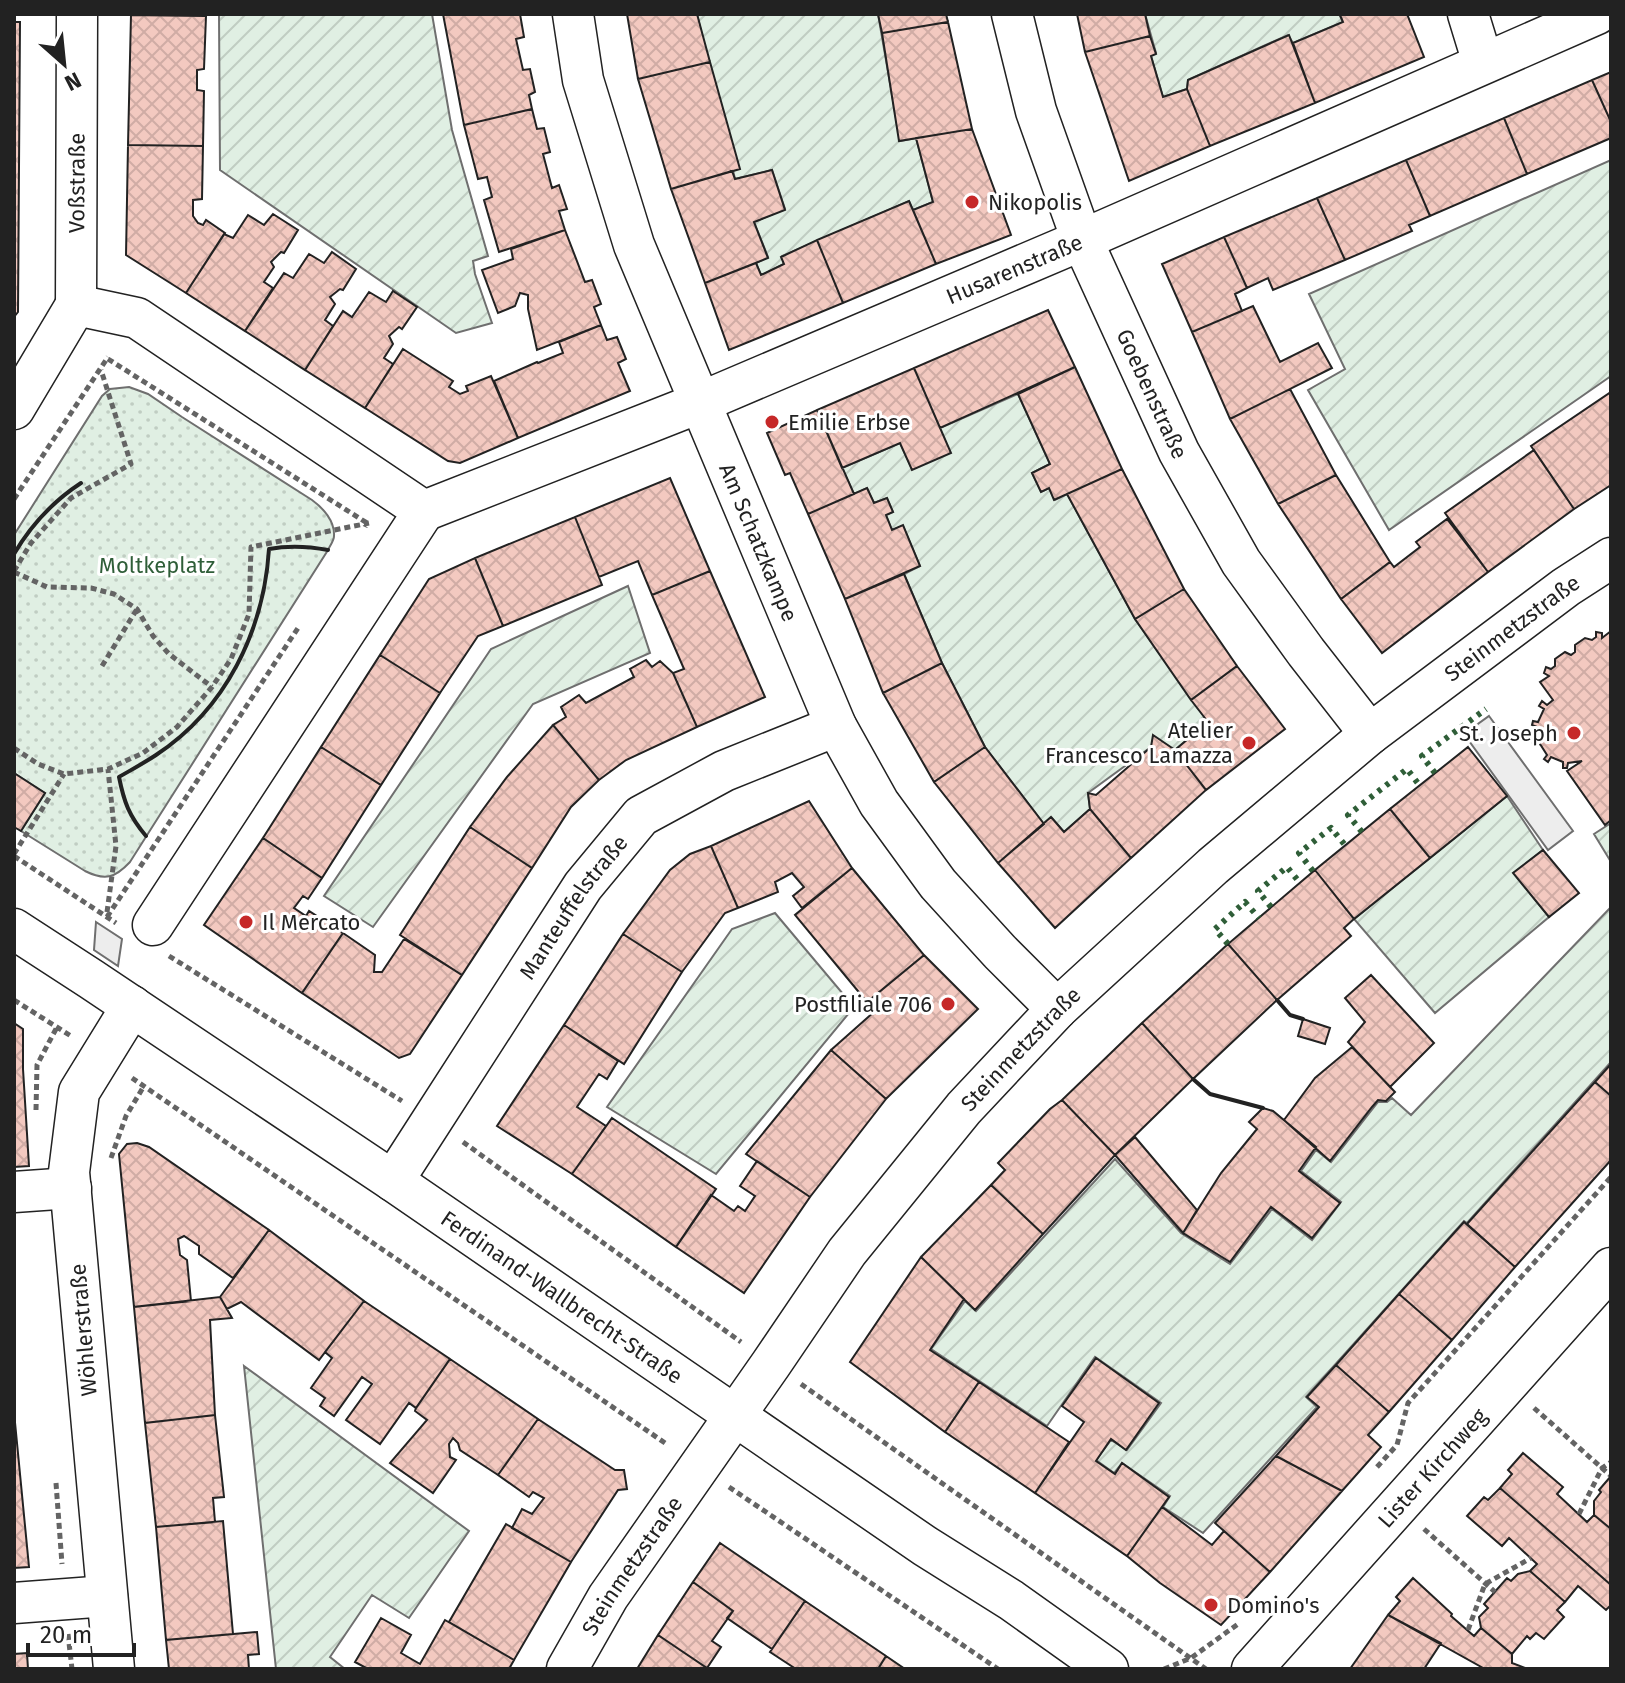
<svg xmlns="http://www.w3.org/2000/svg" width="1625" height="1683" viewBox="0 0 1625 1683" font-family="'Fira Sans',sans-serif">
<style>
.park{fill:url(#park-dots);stroke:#6f6f6f;stroke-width:2}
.garden{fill:url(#garden-furrows);stroke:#6f6f6f;stroke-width:2}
.parking{fill:#ededed;stroke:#6f6f6f;stroke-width:2}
.building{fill:url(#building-cross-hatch);stroke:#222;stroke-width:2}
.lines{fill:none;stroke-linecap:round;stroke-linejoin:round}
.minor-casing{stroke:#222;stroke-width:43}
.path{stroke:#646464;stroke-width:5;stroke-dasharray:6 4;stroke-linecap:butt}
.minor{stroke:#fff;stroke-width:40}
.hedge{stroke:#2f5e38;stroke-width:6;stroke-dasharray:4 6;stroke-linecap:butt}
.wall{stroke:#222;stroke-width:4}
.poi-dot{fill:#c62828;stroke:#fff;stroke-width:3}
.labels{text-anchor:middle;stroke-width:6;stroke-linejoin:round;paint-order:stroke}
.street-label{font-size:22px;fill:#222;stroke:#fff}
.poi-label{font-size:22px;fill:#222;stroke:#fff;text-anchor:start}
.park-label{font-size:22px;fill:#2f5e38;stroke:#fff}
</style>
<defs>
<pattern id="park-dots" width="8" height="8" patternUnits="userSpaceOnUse" patternTransform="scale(2)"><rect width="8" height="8" fill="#e0efe3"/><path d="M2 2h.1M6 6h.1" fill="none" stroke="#c0cdc2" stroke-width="1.8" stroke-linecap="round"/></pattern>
<pattern id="garden-furrows" width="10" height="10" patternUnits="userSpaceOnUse" patternTransform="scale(2)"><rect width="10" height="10" fill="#e0efe3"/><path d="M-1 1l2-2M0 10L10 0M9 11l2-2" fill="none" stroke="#c0cdc2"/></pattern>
<pattern id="building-cross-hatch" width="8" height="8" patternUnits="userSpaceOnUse" patternTransform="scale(2)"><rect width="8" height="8" fill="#f3c9c0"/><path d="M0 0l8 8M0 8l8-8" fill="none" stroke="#d0aca5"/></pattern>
</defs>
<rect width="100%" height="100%" fill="#fff"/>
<path class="park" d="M129,387L148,394L182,417L312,500C323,508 335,521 334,536C334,541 330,545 328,550L130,862C115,878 105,881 85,871L21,831L45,793L14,773V535L102,396L110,389Z"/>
<path class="garden" d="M219,14H432L452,130L488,256L473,261L475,274L492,323L456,333L220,170Z
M697,14H878L900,141L916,138L933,202L913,210L909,201L782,256L784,264L761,275L756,263L768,257L754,222L785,209L772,170L735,179Z
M1145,14H1339L1343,22L1293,43L1288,35L1188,80L1187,89L1163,97L1151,56L1156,53Z
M1611,160V376L1389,530L1308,390L1345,369L1309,294Z
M1018,394L1050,464L1032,473L1041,492L1049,488L1055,500L1067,494L1135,619L1208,722L1175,750L1151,747L1088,793L1090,809L1064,832L1052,818L1044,824L985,747L942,663L904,574L920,566L903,526L892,530L886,515L893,512L887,498L874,503L867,488L854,494L842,468L900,443L912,469L940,428Z
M628,586L650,653L533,704L373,927L324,896L491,649Z
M1507,796L1543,850L1514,873L1549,917L1435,1013L1354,919Z
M1611,823V862L1594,834Z
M1611,907V1062L1467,1223L1464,1221L1306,1397L1317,1407L1203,1533L1163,1507L1170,1496L1122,1463L1114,1473L1096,1460L1111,1440L1127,1450L1161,1403L1095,1357L1047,1426L931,1349L965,1301L976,1311L1115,1159L1181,1233L1230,1264L1272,1209L1312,1240L1341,1202L1301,1171L1316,1150L1331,1162L1378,1102H1387L1392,1098L1411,1115Z
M775,913L854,1007L716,1174L607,1107L732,929Z
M244,1366L469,1531L409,1618L372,1595L330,1657L345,1669H276Z"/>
<path class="parking" d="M1489,716L1573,831L1548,850L1464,734Z
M96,922L122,939L118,966L94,950Z"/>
<path class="building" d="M131,14H204V16L131,15Z
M443,14H520L524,37L516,39L523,70L530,69L535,92L529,95L532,109L464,125Z
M627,14H697L710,62L638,79Z
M878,14H946L948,22L882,33Z
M1077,14H1145L1150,36L1085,52Z
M1344,14H1407L1424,57L1315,103L1293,43L1343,22L1340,15Z
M131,15L206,16L204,69L197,70V90L204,91L203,146L128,145Z
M14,22H20L18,312L14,317Z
M948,22L972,129L899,141L882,33Z
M1289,35L1315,103L1210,146L1187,89L1188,80Z
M1150,36L1156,54L1151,56L1163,97L1187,89L1210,146L1129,181L1085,52Z
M710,62L740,169L671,189L638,79Z
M1611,72V122L1592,80Z
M1592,80L1611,122V138L1527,174L1504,118Z
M532,109L537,129L544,128L550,152L543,154L552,188L559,185L567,209L559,211L565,230L499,252L484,200L492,197L487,177L478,179L464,125Z
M1504,118L1527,174L1430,216L1406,160Z
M972,129L1011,235L936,264L913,210L933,202L916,138Z
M128,145L203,146L202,199L193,200V216L198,223L203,225L206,220L225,233L186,293L126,255Z
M1406,160L1430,216L1409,225L1412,231L1345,260L1317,198Z
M772,170L785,210L754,222L768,258L705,283L671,189L732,171L735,179Z
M1317,198L1345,260L1273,290L1268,278L1247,288L1224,237Z
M909,201L936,264L843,303L817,240Z
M273,214L298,230L284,253L281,252L271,262L274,267L264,282L273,288L245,331L186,293L224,234L233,238L248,215L264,225Z
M565,230L585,282L592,280L601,304L594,307L601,325L537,350L528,309V295L520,293L515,306L498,313L482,270L513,259L511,249Z
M1224,237L1247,288L1235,294L1242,311L1192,332L1162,264Z
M817,240L843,303L729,350L705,283L756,263L761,275L784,264L781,257Z
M332,252L356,269L343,290L340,289L330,297L335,304L325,320L333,326L305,370L245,331L284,273L293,278L309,254L324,263Z
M393,291L417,307L402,329L399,327L389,336L393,344L384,358L393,364L365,408L305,370L343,311L352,317L369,292L386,302Z
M1253,306L1280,362L1318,343L1332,368L1230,419L1192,332Z
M1048,310L1075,367L940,428L914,368Z
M601,325L607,340L617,337L626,359L618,363L630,391L518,438L494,381L537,362L538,363L563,353L559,342Z
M403,349L453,381L449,387L460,394L468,391L466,386L491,376L518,438L460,463L448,461L365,408Z
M1075,367L1122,469L1054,500L1049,488L1041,492L1032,473L1050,464L1018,394Z
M914,368L951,453L912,470L900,443L842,468L817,410Z
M1290,389L1336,475L1278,504L1230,419Z
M1611,392V485L1574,509L1531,446Z
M817,410L854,494L808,514L790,473L785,475L767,433Z
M1534,450L1574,509L1488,572L1445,513Z
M1122,469L1184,589L1135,619L1067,494Z
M1336,475L1390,562L1341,599L1278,504Z
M670,478L710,571L652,595L638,561L599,577L575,517Z
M867,488L874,503L887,498L893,512L886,515L892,530L903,525L920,566L845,599L808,514Z
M575,517L602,585L503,626L475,558Z
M1447,519L1488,572L1382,653L1341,599L1390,562L1394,567L1420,547L1416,542Z
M475,558L503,626L478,636L440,693L380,655L429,579Z
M710,571L765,697L697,727L673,673L684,669L652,595Z
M904,574L942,663L883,693L845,599Z
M1184,589L1237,666L1191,700L1135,619Z
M1611,631V820L1605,825L1567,771L1582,761L1568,763L1567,768H1563V762L1551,757L1548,762L1544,759L1547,755L1540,744L1534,746L1532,742L1538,740L1537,727L1532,725L1533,721L1538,722L1544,709L1539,706L1542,701L1547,705L1553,700L1540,682L1549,676L1544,673L1546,667L1551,669L1555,666V659L1565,652L1571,655L1575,652V645L1585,638L1592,640L1596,637V632L1602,633V638Z
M380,655L440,693L381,785L321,747Z
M646,660L652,667L660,661L673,673L697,727L626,760L599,780L553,725L566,717L561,707L579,695L586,703L634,677L630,669Z
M942,663L985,747L934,782L883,693Z
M1237,666L1285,729L1206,790L1175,750L1208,722L1191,700Z
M553,725L599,780L571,807L532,868L470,827L507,777Z
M1153,735L1175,750L1206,790L1131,858L1090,809L1088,793L1096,795L1151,747Z
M321,747L381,785L322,878L263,838Z
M985,747L1044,824L998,863L934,782Z
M1468,747L1507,796L1430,858L1390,809Z
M14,773L45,793L21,831L14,827Z
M809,801L852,868L802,908L793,896L804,887L792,873L775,882L778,892L738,908L711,846Z
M1090,809L1131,858L1055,928L998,863L1051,817L1064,832Z
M1390,809L1430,858L1354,919L1315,870Z
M470,827L532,868L462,975L400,935Z
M263,838L322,878L308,899L303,896L294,908L306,916L309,911L343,933L302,993L204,925Z
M711,846L738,908L725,913L682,972L623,934L670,870L690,854Z
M1543,850L1579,893L1549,917L1513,873Z
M852,868L924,955L867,1002L795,915Z
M1315,870L1354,919L1344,928L1351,936L1277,1000L1228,944Z
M343,933L375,955L374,972H382L404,939L462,975L410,1054L399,1058L302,993Z
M623,934L682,972L624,1064L564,1025Z
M1228,944L1277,1000L1193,1079L1142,1023Z
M924,955L978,1009L886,1099L831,1050L875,1011L867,1002Z
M1371,975L1434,1043L1390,1087L1348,1042L1365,1022L1345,998Z
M1303,1019L1330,1028L1325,1044L1298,1036Z
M14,1023L23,1029V1069L29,1166L14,1167Z
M1142,1023L1193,1079L1115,1155L1062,1100Z
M564,1025L618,1061L607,1079L599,1074L577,1107L606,1126L572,1174L497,1126Z
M1352,1047L1395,1092L1386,1101L1378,1100L1372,1107L1330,1161L1284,1120L1315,1078Z
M831,1050L886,1099L810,1197L746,1154Z
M1611,1064V1096L1595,1082Z
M1595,1082L1611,1096V1160L1515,1267L1467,1224Z
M1062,1100L1115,1155L1043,1234L991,1185L1005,1170L998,1163L1050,1109Z
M1263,1108L1273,1111L1316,1147L1299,1171L1340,1203L1312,1238L1271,1207L1230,1262L1183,1233L1221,1173L1257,1129L1249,1122Z
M612,1118L716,1189L676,1247L572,1174Z
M1135,1137L1197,1210L1183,1233L1115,1155Z
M137,1143L149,1147L269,1230L233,1278L199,1254V1246L184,1236L178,1239L180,1255L187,1260L191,1301L134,1307L119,1154L127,1144Z
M757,1161L810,1197L744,1293L676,1247L711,1195L734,1211L738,1206L745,1211L755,1196L740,1186Z
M991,1185L1043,1234L975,1310L921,1257Z
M1464,1222L1515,1267L1452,1340L1399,1294Z
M269,1230L364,1301L319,1360L241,1302L227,1309L220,1297Z
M921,1257L964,1299L930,1350L979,1382L945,1432L850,1362Z
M1399,1294L1452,1340L1389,1412L1336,1365Z
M220,1297L232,1318L210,1320L215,1415L145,1423L134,1307Z
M364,1301L450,1359L416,1408L409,1403L380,1444L346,1420L372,1384L362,1377L334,1416L320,1406L325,1398L311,1388L332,1358L325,1352Z
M1096,1358L1159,1403L1126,1450L1111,1439L1096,1461L1115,1474L1122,1463L1169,1497L1127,1556L1035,1493L1084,1422L1062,1406Z
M450,1359L538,1419L498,1475L460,1450L458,1443L453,1438L449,1444L450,1457L456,1460L433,1493L390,1463L427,1420L415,1411L416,1408Z
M1336,1365L1389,1412L1368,1435L1381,1447L1342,1491L1276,1456L1319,1407L1307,1397Z
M979,1382L1069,1442L1035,1493L945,1432Z
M14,1412L29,1567L14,1568Z
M215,1415L224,1497L213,1498L215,1522L156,1527L145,1423Z
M538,1419L615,1470H624L627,1489L618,1490L571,1562L512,1528L522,1509L532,1514L544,1498L533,1492L529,1497L498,1475Z
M1523,1453L1563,1487L1557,1494L1587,1522L1594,1515L1611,1529V1585L1500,1488L1512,1474L1508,1470Z
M1276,1456L1342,1491L1270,1572L1215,1523Z
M1611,1476V1529L1594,1515V1501L1601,1492L1599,1490Z
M1500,1488L1611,1585V1605L1606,1610L1578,1586L1565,1602L1530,1571L1537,1564L1509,1538L1502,1546L1467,1516L1484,1497L1488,1500Z
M1162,1507L1212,1545L1224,1531L1270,1572L1221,1625L1160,1583L1127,1556Z
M223,1521L233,1634L166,1640L156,1527Z
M506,1524L571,1562L514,1660L449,1622Z
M720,1543L805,1601L772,1649L727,1618L733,1611L693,1582Z
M1530,1571L1565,1602L1557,1610L1564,1617L1544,1639L1536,1633L1530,1639L1527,1636L1512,1654L1481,1628L1479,1617L1488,1608L1484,1604L1507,1578L1511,1581L1518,1574Z
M1413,1578L1452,1614L1451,1616L1474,1636L1481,1628L1512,1654V1663L1528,1669H1485L1388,1615L1400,1601L1396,1597Z
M693,1582L733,1611L712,1641L721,1647L707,1668L658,1635Z
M805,1601L886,1656L878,1669H796L770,1652Z
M1388,1615L1441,1643L1424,1669H1350Z
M381,1618L411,1635L401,1653L420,1664L445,1620L514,1660L509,1669H368L355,1662Z
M257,1632L259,1654L248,1655L249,1669H169L166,1640Z
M658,1635L707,1668L710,1669H637Z
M27,1653L28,1669H14V1654Z
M886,1656L905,1669H878Z"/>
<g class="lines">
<defs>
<g id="minor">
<path id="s1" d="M573,14L583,80L634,245L836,726L879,803L938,884L1000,952L1057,1009"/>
<path id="s2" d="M1012,14L1036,111L1082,240L1179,452L1241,562L1306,652L1370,734"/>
<path d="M1468,14L1483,63"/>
<path d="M76,305L137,318L424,511L153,925"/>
<path id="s3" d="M76,305L77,14"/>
<path d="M14,409L76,305"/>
<path id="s4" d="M424,511L699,403L1082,240L1597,14"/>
<path id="s5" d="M14,929L91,979L393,1181L925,1546L1011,1600L1108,1669"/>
<path id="s6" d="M393,1181L583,886L641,816L724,771L836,726"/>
<path d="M14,1192L71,1188"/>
<path d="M14,1603L107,1596"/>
<path d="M114,1669L69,1172L79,1092L132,1006"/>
<path id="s7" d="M567,1669L608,1597L771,1364L847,1252L964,1108L1057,1009L1213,866L1370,734L1566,587L1611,558"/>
<path id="s8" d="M1252,1669L1611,1268"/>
</g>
</defs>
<use href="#minor" class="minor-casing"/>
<path class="path" d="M108,359L367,523L365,527
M14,499L108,357
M14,571L31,543L71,498L131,464L101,370
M14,572L47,587L91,588L114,594L137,609L153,636L169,654L212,687
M102,666L137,609
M14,748L38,764L64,774L108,769L143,753L177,727L212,687L231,659L249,614L251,547L369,523
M14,854L64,774
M14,856L116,923
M107,912L116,846L108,769
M107,917L298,628
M169,956L402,1101
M14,1000L71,1036
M132,1078L668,1445
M36,1110L37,1065L57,1027
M463,1142L741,1342
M111,1158L126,1116L144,1086
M801,1384L1206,1669
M1534,1408L1611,1476
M1377,1467L1397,1445L1408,1403L1611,1177
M56,1483L62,1564
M729,1487L998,1669
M1579,1514L1602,1468L1611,1462
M1424,1529L1495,1592
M1468,1630L1485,1584L1531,1558
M68,1634L72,1669
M1164,1669L1191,1658L1238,1624"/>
<use href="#minor" class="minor"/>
<path class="hedge" d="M1435,773L1422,756L1486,709
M1362,832L1348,815L1407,769L1420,786
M1313,871L1299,853L1331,828L1345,845
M1271,907L1258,891L1287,867L1300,883
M1228,944L1215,929L1245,902L1259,918"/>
<path class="wall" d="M14,554C31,525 52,502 81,483
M146,836C129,816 124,802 119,777C131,770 144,763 156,755C226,709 264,630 269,549C290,545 307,546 328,550
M1277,1000L1290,1015L1303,1019
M1193,1079L1210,1094L1263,1108"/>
</g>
<g class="poi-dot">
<circle cx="972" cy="202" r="8"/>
<circle cx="772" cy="422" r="8"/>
<circle cx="1574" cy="733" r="8"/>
<circle cx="1249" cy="743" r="8"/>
<circle cx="246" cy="922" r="8"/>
<circle cx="948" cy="1004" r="8"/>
<circle cx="1211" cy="1605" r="8"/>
</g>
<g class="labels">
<g class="street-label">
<text dy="8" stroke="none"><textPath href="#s3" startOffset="122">Voßstraße</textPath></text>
<text dy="8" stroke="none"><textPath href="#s4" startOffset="638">Husarenstraße</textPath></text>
<text dy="8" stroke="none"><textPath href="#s2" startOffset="406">Goebenstraße</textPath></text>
<text dy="8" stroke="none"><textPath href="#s1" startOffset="562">Am Schatzkampe</textPath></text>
<text dy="8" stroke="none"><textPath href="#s7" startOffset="1418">Steinmetzstraße</textPath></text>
<text dy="8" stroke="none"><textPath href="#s6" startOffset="328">Manteuffelstraße</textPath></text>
<text dy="8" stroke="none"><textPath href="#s7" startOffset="770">Steinmetzstraße</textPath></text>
<text dy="8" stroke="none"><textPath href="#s5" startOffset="660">Ferdinand-Wallbrecht-Straße</textPath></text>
<text transform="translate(83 1330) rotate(-95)" y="8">Wöhlerstraße</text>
<text dy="8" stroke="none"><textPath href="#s8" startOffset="270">Lister Kirchweg</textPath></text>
<text dy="8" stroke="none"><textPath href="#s7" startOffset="122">Steinmetzstraße</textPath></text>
</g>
<g class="poi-label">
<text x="988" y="210">Nikopolis</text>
<text x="788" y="430">Emilie Erbse</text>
<text x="1233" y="738" text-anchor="end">Atelier<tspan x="1233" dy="25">Francesco Lamazza</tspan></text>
<text x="1558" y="741" text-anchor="end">St. Joseph</text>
<text x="262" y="930">Il Mercato</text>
<text x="932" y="1012" text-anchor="end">Postfiliale 706</text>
<text x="1227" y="1613">Domino's</text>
</g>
<g class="park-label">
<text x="157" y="573">Moltkeplatz</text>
</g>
</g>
<rect width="1625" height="1683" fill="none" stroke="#222222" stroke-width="32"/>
<g transform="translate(64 64) rotate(153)" stroke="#ffffff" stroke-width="6" paint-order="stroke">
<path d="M0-6L14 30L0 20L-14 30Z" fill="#222222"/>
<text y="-12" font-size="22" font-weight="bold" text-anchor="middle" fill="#222222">N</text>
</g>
<path d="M28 1643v12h106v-12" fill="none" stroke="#222222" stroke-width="4"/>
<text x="40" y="1643" font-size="24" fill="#222222" stroke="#ffffff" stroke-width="6" paint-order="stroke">20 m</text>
</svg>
